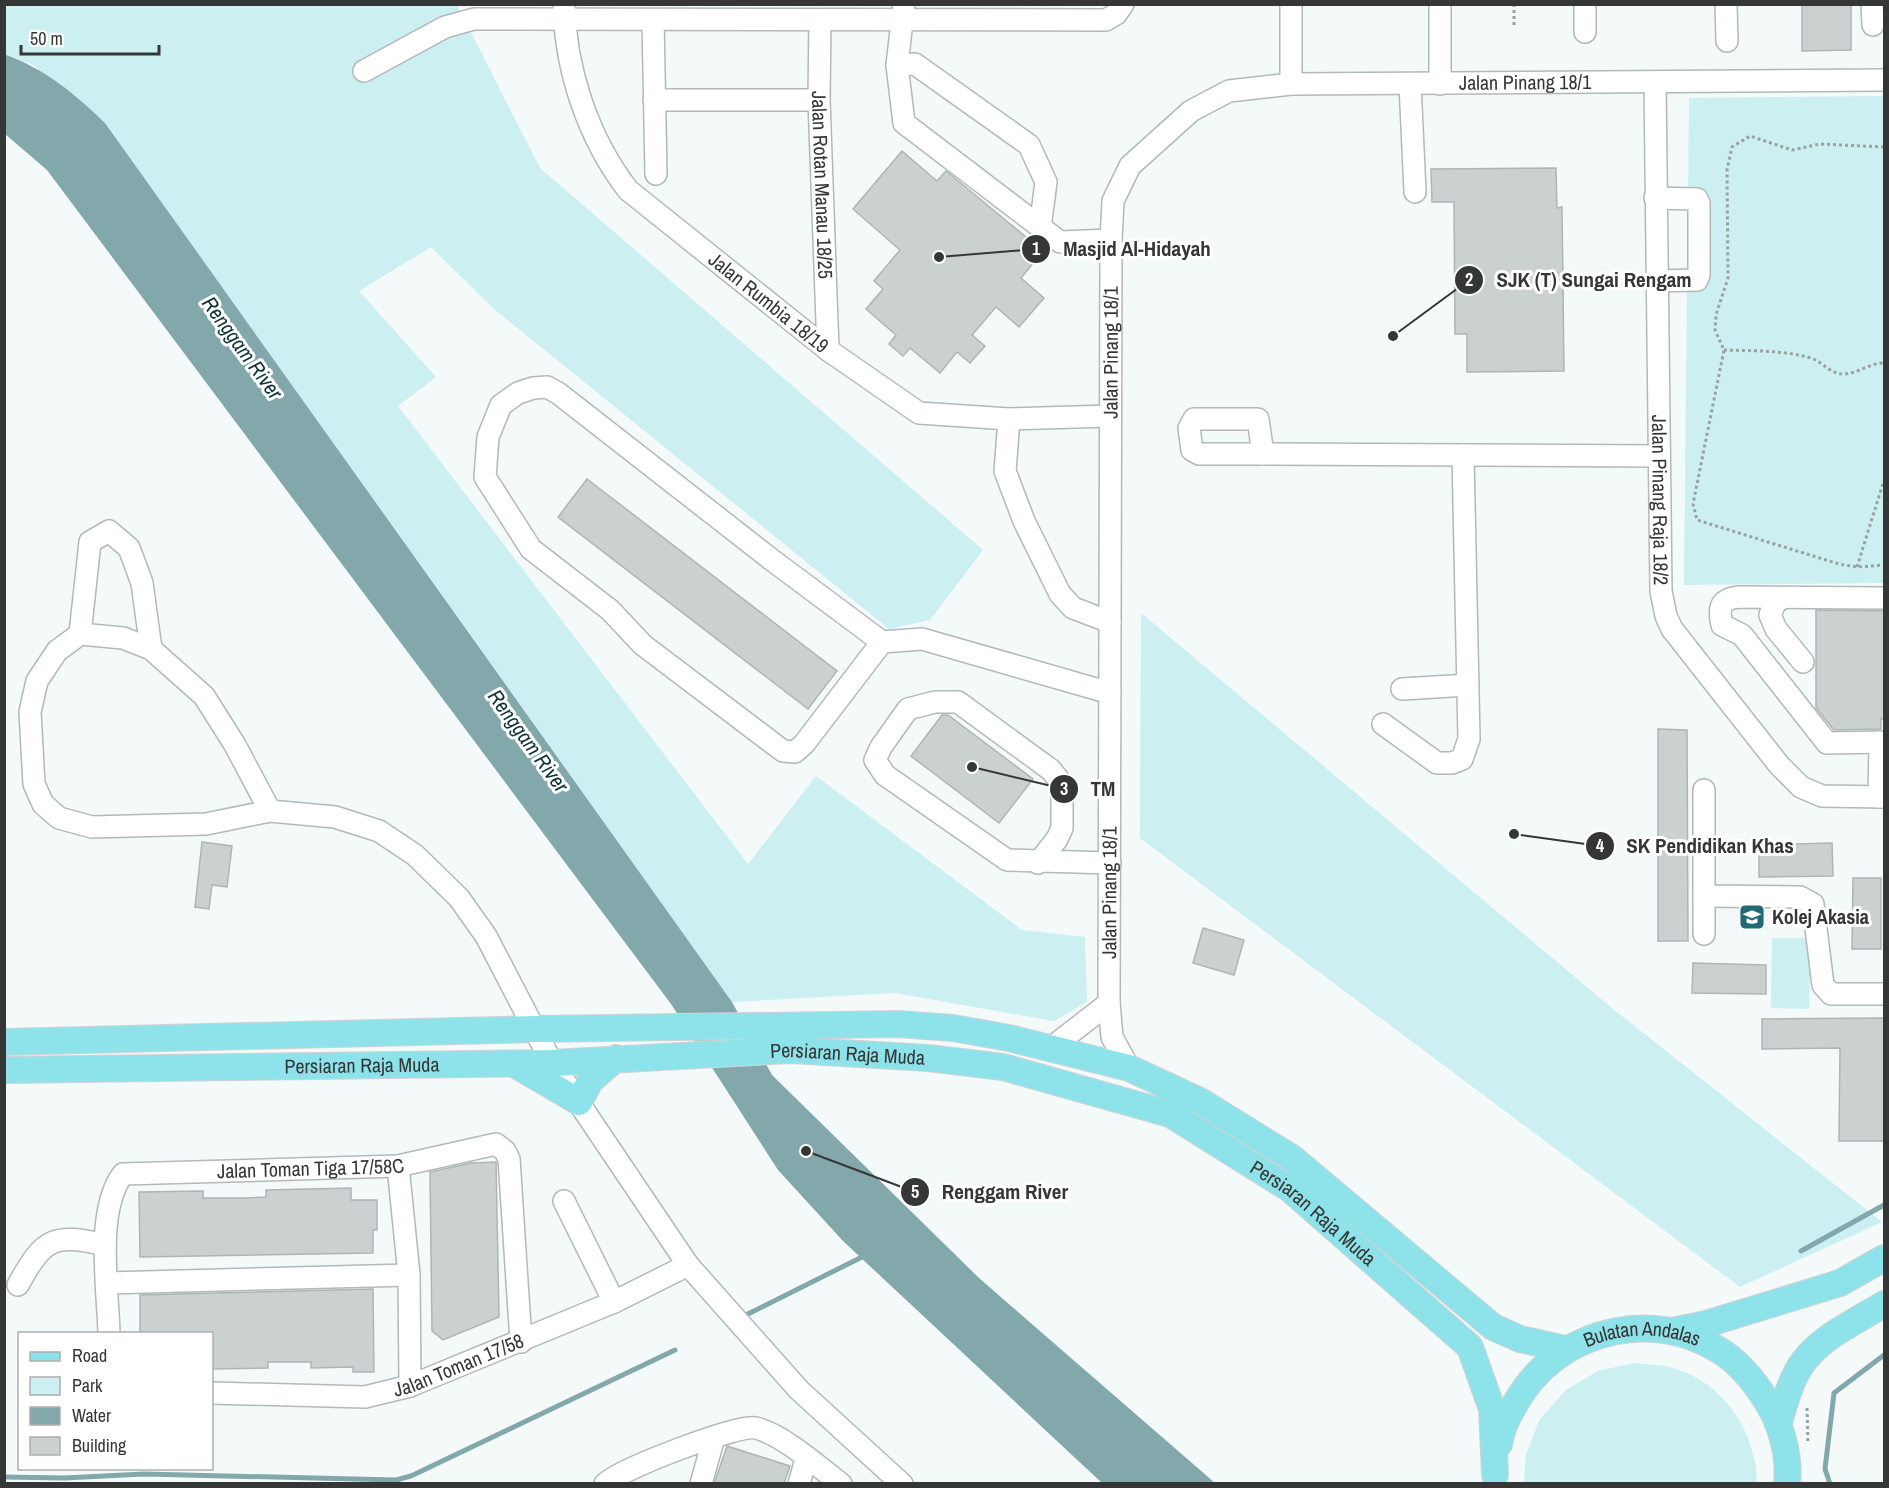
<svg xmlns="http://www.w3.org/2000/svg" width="1889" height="1488" viewBox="0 0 1889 1488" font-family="'Archivo Narrow',sans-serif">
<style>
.green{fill:#cceff2}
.water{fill:#83a8ac}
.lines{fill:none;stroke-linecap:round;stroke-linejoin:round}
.stream{stroke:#83a8ac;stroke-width:5}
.building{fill:#cbd1d1;stroke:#afb4b5;stroke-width:1.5}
.minor-casing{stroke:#b3b8b9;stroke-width:24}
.major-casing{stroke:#d3d3d3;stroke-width:28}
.path{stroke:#9da0a1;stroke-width:3;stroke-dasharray:3 3;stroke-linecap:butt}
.minor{stroke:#fff;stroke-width:21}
.major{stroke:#8ee3eb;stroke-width:26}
.labels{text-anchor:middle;stroke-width:6;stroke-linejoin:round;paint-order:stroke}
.street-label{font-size:20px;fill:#353737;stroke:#fff}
.poi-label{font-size:20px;font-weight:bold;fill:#353737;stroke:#fff;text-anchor:start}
.water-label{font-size:21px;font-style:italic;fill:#0d3337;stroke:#fff}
.leader{fill:none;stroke:#353737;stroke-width:2}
.callout-dot{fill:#353737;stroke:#fff;stroke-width:2}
.mark-label{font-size:18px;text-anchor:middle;font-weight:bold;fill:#fff}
.callout-label{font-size:21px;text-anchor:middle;font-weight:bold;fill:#353737;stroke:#fff;stroke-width:6;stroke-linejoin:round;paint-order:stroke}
</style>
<rect width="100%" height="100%" fill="#f4f9fa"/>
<path class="green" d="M4,5H457L540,168L983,550L930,620L889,629L494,309L431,247L359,291L436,377L398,406L748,864L816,776L1022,930L1085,937L1087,1002L1054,1021L895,993L732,1002L105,123L33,65L5,54Z
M1884,96V583L1684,585L1689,98Z
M1141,613L1613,1009L1882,1222L1740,1287L1140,838Z
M1772,938H1811L1809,1009L1771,1008Z
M1635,1363C1647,1365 1661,1364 1672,1368C1723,1381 1757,1433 1757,1483H1524L1526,1454L1540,1419L1566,1390L1598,1371Z"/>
<path class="water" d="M4,54C45,69 74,93 105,123L732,1002L772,1075L979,1278L1215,1483H1102L843,1241L778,1170L671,1004L47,170L5,134Z"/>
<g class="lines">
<path class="stream" d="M1801,1251L1884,1205
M746,1315L864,1256
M4,1477L64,1478L144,1474L396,1480L411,1476L675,1350
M1830,1484L1825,1469L1834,1393L1884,1355"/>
</g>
<path class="building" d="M1802,4H1851V50L1802,51Z
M902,151L937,181L946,171L1043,251L1021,278L1044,298L1019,327L996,307L972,335L985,346L970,363L957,352L940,373L910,348L903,356L889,344L896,335L866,309L883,289L874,281L900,250L853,209Z
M1556,168L1557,208L1562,207L1564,371L1467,372V334H1455L1454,202H1432L1431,169Z
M587,479L837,671L808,709L558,517Z
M1816,610L1884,611V719H1881V729L1834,730L1816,708Z
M942,715H948L1033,779L999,823L911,756Z
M1658,729L1687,730L1688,941H1658Z
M202,842L232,846L227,887L212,885L209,909L195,907Z
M1832,843L1833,876L1759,877V845Z
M1853,878H1881V949H1852Z
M1203,928L1244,940L1234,975L1193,963Z
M1693,963L1766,965V994L1692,993Z
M1884,1018V1141H1839L1840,1048L1762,1049V1019Z
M496,1162L499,1317L443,1340L432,1331L430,1172L471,1163Z
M351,1188V1200H377V1230H373V1253L140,1257L139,1192L203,1191V1198H245L266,1197V1190Z
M373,1289L374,1372H353V1367L311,1368V1362H268V1368L212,1369V1334H140V1295Z
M727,1446L790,1466L784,1484H714Z"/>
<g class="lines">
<defs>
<g id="minor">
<path id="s1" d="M564,4C565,69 588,138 628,190L828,350L919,413L1009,419L1110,416"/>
<path d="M904,4L897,65L904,123L1060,242L1111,240"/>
<path d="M1291,4V84"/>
<path d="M1440,4V84"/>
<path d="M1585,4V32"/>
<path d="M1726,4L1727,41"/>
<path d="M1872,4L1873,25"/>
<path d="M653,20L656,174"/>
<path id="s2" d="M820,20L819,100L828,350"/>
<path d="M897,65L915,64L1029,145L1046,182L1040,228"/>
<path d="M364,71L445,27L474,19L1106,20L1116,14L1123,4"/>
<path id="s3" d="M1655,82L1661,591L1666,616L1672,629L1779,765L1801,787L1822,796L1884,797"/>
<path d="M1410,84L1415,192"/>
<path d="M654,100H819"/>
<path d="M1655,198L1697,199L1699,203V275L1697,280L1656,281"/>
<path d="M1009,419L1005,471L1024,521L1060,594L1073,608L1110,622"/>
<path d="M1194,419H1258L1263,454H1199L1192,450L1189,428Z"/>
<path d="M1263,454L1659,456"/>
<path d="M1784,598L1776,601L1770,615L1776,629L1803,662"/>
<path d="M1884,598L1739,597C1720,599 1718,608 1722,625L1742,635L1827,743L1884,742"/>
<path d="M80,634L90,542L109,531L129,548L142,583L151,649"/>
<path d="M882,642L772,560L558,393L547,387L533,388L518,393L501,405L488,437L485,477L531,549L610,610L643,645L783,751L795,752L804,744L882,642L922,639L1110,693"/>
<path d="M1402,689L1468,685"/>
<path d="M1383,724L1437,763H1452L1462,759L1469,739L1463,455"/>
<path d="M1704,790V896L1800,897L1813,904L1823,985L1831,994H1884"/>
<path d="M1879,797L1880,742"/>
<path d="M270,811L235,745L204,696L151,649L123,638L80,634L57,651L37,681L30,712L34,784L43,804L59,818L92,827L206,824L270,811L335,817L379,831L415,855L459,898L486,936L552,1063L688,1265L799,1390L902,1484"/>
<path d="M1038,863L1057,839L1062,828V788L1059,780L1051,770L958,702H935L908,709L881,747L875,760L885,775L1007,860L1110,863"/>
<path d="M1704,934V896"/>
<path d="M1051,1048L1109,1003"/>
<path id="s4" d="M1129,1068L1112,1037L1109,1003L1111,240L1113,201L1130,166L1191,111L1229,91L1291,84L1884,80"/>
<path d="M398,1166L409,1275L410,1386"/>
<path d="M564,1201L614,1302"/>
<path d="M108,1283L409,1275"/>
<path d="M18,1285C44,1238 53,1233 105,1245"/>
<path id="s5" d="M109,1334C108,1288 95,1211 123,1174L398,1166L496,1144L505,1151L509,1159L521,1342"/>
<path id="s6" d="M212,1393L365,1397L410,1386L614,1302L688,1265"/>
<path d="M605,1484C620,1469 738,1424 756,1428C783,1435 818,1466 841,1484"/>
<path d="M701,1484L714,1437"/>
<path d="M799,1484L806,1459"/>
</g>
<g id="major">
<path d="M4,1042L536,1029L898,1024L953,1028L1009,1038L1129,1068L1200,1101L1292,1158L1493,1327L1520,1339L1565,1349"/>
<path d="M516,1065L579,1102L590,1081L616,1058"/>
<path id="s7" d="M4,1070L552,1063L790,1050L928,1058L1003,1067L1170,1114L1290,1189L1470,1347L1492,1409L1495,1475"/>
<path d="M1672,1331L1706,1324L1840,1283L1884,1258"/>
<path d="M1779,1422C1785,1402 1791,1378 1804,1361C1824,1335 1857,1321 1884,1304"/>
<path id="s8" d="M1499,1444C1502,1424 1514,1404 1526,1387C1569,1329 1654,1310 1717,1349C1740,1362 1756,1383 1769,1405C1782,1427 1790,1458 1787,1484"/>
</g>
</defs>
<use href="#minor" class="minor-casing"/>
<use href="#major" class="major-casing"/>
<path class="path" d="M1514,4V25
M1884,147L1820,144L1792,150L1750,136L1732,147L1727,170L1728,278L1716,315L1715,330L1724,350L1693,504L1697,520L1839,564L1857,567L1884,565
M1724,350C1753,351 1783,350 1811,358C1823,362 1831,375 1845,374C1858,373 1870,363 1884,363
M1857,567L1884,480
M1807,1408L1808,1444"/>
<use href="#minor" class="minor"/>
<use href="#major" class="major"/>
</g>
<defs>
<symbol id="university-square" viewBox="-11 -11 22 22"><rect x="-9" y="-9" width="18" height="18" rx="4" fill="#1f6b71" stroke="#fff"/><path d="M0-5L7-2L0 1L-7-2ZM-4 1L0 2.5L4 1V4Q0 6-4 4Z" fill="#fff"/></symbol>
</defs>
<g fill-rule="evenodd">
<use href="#university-square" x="1737" y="902" width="30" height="30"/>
</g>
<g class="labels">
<g class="street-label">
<text dy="7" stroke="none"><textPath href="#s4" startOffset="1332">Jalan Pinang 18/1</textPath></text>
<text dy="7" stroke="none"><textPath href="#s2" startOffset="165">Jalan Rotan Manau 18/25</textPath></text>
<text dy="7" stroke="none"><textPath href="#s1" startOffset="380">Jalan Rumbia 18/19</textPath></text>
<text dy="7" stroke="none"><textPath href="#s4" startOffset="720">Jalan Pinang 18/1</textPath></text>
<text dy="7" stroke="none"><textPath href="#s3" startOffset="418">Jalan Pinang Raja 18/2</textPath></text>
<text dy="7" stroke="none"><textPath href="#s4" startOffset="180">Jalan Pinang 18/1</textPath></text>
<text dy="7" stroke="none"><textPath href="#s7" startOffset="844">Persiaran Raja Muda</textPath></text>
<text dy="7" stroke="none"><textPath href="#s7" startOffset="358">Persiaran Raja Muda</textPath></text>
<text dy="7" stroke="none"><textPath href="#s5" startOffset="351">Jalan Toman Tiga 17/58C</textPath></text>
<text dy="7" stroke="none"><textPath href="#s7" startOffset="1348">Persiaran Raja Muda</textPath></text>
<text dy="7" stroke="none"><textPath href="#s8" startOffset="198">Bulatan Andalas</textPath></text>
<text dy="7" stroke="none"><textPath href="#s6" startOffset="252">Jalan Toman 17/58</textPath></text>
</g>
<g class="poi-label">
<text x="1772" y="924">Kolej Akasia</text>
</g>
<g class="water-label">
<text transform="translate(242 348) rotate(54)" y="7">Renggam River</text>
<text transform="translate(528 741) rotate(54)" y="7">Renggam River</text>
</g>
</g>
<path class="leader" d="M939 257L1036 249M1393 336L1469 280M972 767L1064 789M1514 834L1600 846M806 1151L915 1192"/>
<g class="callout-dot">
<circle cx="939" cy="257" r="6"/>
<circle cx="1393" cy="336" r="6"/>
<circle cx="972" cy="767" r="6"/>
<circle cx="1514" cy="834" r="6"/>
<circle cx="806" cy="1151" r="6"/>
<circle cx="1036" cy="249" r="15"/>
<circle cx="1469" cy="280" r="15"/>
<circle cx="1064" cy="789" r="15"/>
<circle cx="1600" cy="846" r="15"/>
<circle cx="915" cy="1192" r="15"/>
</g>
<g class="mark-label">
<text x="1036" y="255">1</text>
<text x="1469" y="286">2</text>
<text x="1064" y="795">3</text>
<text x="1600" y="852">4</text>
<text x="915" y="1198">5</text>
</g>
<g class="callout-label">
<text x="1137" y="256">Masjid Al-Hidayah</text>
<text x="1594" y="287">SJK (T) Sungai Rengam</text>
<text x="1103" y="796">TM</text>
<text x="1710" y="853">SK Pendidikan Khas</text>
<text x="1005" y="1199">Renggam River</text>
</g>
<rect width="1889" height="1488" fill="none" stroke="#353737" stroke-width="12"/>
<rect x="18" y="1332" width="195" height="138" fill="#ffffff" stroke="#aeafaf" stroke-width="1.5"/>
<rect x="30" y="1352" width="30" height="9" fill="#8ee3eb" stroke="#aeafaf" stroke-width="1.5"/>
<text x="72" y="1362" font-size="18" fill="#353737">Road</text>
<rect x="30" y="1377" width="30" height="18" fill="#cceff2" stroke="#aeafaf" stroke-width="1.5"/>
<text x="72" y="1392" font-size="18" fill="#353737">Park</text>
<rect x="30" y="1407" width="30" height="18" fill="#83a8ac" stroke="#aeafaf" stroke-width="1.5"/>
<text x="72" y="1422" font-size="18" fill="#353737">Water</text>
<rect x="30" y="1437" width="30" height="18" fill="#cbd1d1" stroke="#aeafaf" stroke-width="1.5"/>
<text x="72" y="1452" font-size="18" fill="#353737">Building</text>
<path d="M21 45v9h138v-9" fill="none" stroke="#353737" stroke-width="3"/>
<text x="30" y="45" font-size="18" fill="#353737" stroke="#ffffff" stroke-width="4.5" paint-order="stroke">50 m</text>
</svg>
